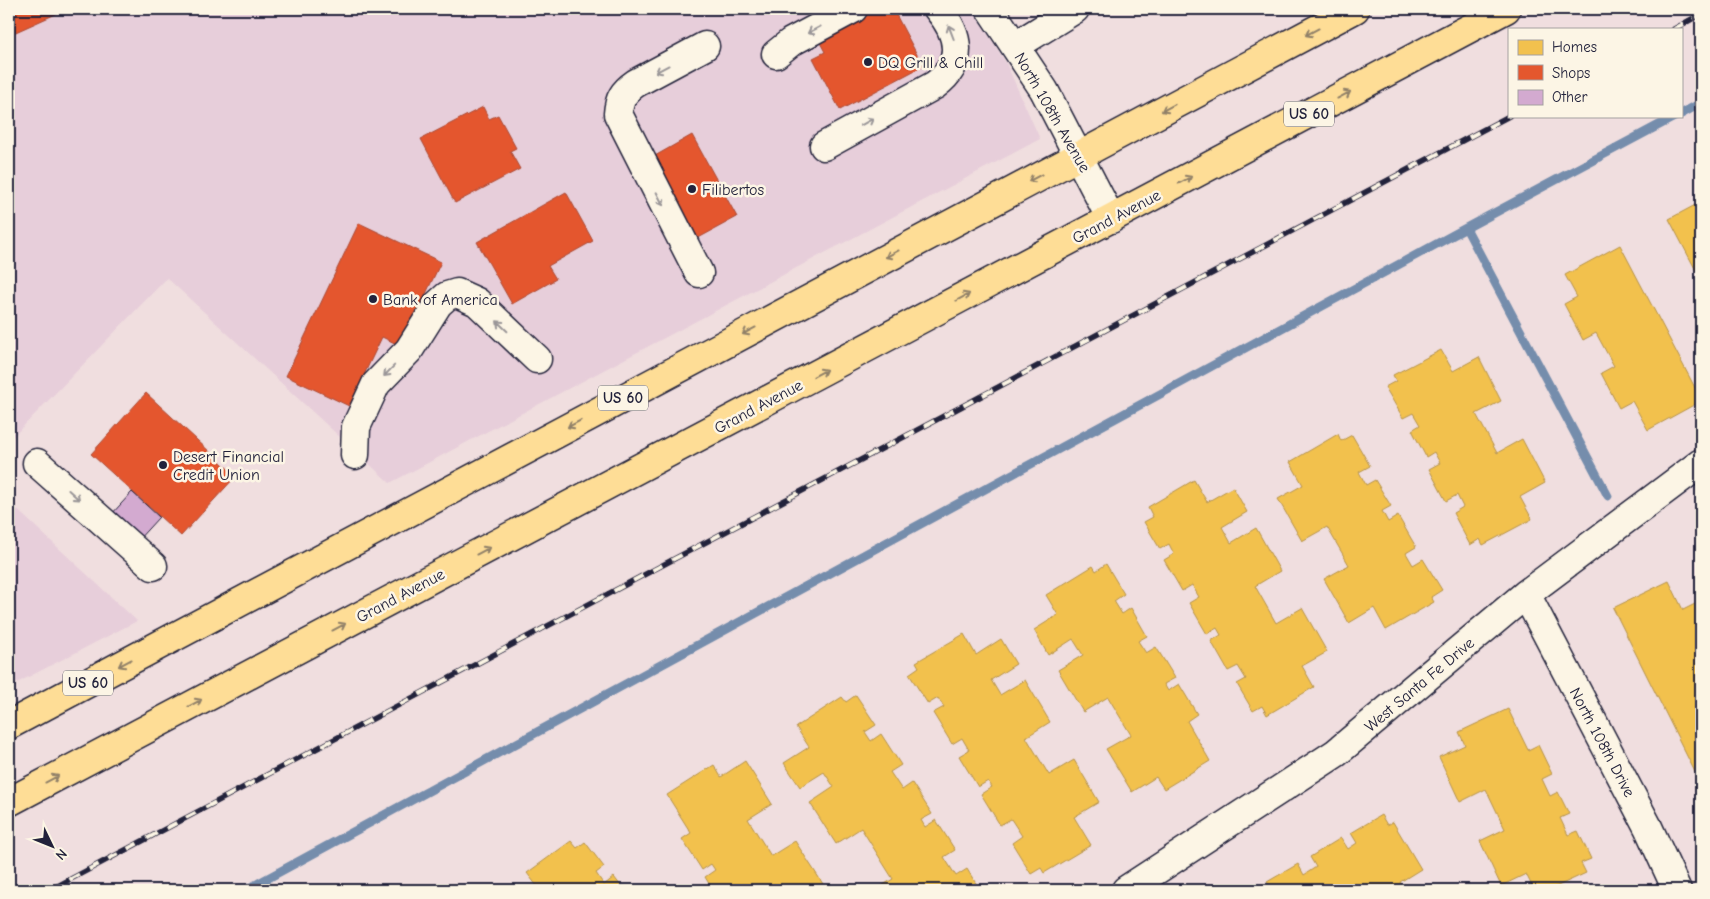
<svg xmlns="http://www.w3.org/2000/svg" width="1710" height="899" viewBox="0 0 1710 899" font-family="'Comic Neue',sans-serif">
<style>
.built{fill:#e7ceda}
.homes{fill:#f2c14e;stroke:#b49148}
.shops{fill:#e4572e;stroke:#aa4732}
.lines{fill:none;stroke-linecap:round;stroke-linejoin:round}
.stream{stroke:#758dac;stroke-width:9}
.building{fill:#d3aad0;stroke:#22223b}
.minor-casing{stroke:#22223b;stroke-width:31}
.highway-casing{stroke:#22223b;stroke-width:31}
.minor{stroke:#fcf5e5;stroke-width:28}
.highway{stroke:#fedd96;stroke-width:28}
.rail-casing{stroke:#22223b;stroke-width:5.5}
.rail{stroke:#fcf5e5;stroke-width:4;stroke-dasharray:11;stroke-linecap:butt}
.oneway{stroke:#9a9698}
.oneway2{stroke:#908068}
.poi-dot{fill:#22223b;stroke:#fcf5e5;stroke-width:2}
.labels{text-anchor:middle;stroke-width:5;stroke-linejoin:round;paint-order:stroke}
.shield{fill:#fcf5e5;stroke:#63616e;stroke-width:1}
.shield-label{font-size:15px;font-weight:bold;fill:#22223b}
.poi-label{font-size:16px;fill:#22223b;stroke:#fcf5e5;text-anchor:start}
.street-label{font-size:16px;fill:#22223b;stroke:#fcf5e5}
</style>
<rect width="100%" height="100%" fill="#f0dedf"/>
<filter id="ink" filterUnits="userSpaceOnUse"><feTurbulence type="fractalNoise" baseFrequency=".02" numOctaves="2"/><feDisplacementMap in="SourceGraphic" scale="10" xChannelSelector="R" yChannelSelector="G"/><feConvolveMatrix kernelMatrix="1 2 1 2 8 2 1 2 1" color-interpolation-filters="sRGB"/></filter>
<g filter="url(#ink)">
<path class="built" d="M9,9H970L974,12L1006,63L1040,139L390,483L167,278L9,441Z
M9,502L137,621L9,687Z"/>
<path class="homes" d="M1701,202V280L1669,219Z
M1620,245L1701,399V401L1648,430L1632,401L1619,408L1601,373L1614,366L1596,333L1583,340L1564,304L1577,297L1565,275Z
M1441,350L1453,371L1479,357L1501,401L1476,414L1497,453L1522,439L1545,483L1520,497L1532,519L1483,545L1480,539L1470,545L1453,513L1463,507L1457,495L1446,501L1429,469L1440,463L1434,452L1426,457L1412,430L1420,425L1413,413L1403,418L1385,387L1396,381L1393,375Z
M1338,434L1341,441L1352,435L1370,466L1359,472L1366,485L1375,480L1391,506L1382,511L1388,522L1398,516L1416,547L1406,553L1413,565L1423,559L1442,590L1431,597L1434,602L1386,630L1374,608L1349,623L1324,579L1349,565L1327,527L1302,541L1278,499L1303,485L1290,462Z
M1194,480L1207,502L1233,487L1247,512L1222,527L1231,543L1256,528L1280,571L1255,586L1276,623L1302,608L1327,652L1302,666L1314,687L1267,715L1262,706L1253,711L1237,684L1246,679L1238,666L1228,671L1211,641L1221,635L1217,628L1207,634L1189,603L1199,597L1192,585L1182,591L1164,560L1174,554L1169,544L1160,549L1144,522L1153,517L1148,507Z
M1106,564L1124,594L1114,601L1122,614L1131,608L1147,636L1138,641L1146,653L1156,647L1175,678L1164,684L1168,691L1179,684L1197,714L1187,721L1210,761L1164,789L1156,777L1132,792L1106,749L1131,735L1108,697L1083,712L1058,670L1083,655L1073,639L1048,655L1034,630L1058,615L1046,595L1093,566L1096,571Z
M1669,581L1683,610L1697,603L1701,612V784L1613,608Z
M964,634L976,655L1001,639L1016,664L991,680L1000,695L1025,680L1050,722L1026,737L1049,775L1074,760L1099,802L1074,817L1091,845L1044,873L1041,868L1031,874L1012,843L1022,836L1011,819L1000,825L981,794L992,787L988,781L978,787L959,756L969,750L962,738L952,744L933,713L944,707L938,698L928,704L909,674L919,667L916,662Z
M856,695L876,725L865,732L871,741L881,734L901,765L890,772L902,790L912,783L932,814L921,820L925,827L936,820L955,850L944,857L956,876L967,869L980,890H875L893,879L861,828L836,844L810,803L834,787L824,772L800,787L784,763L809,747L796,727L842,697L846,702Z
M1508,709L1528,750L1538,745L1552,774L1542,779L1550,796L1558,792L1569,814L1560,818L1568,835L1578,831L1591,859L1581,863L1586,873L1549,890H1534L1526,874L1501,886L1480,841L1505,829L1486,789L1460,802L1439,757L1465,745L1459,732Z
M745,761L772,804L748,819L771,856L795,841L823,884L812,890H713L705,877L715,870L711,864L702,870L682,839L691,833L667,795L714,765L721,777Z
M1381,815L1387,825L1393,822L1421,869L1400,882L1405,890H1272L1267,882L1298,864L1304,875L1316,867L1310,857L1341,838L1348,849L1357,843L1351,833Z
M571,841L577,848L585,842L604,867L596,873L604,885L614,877L624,890H540L527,873Z
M1260,885L1263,890H1251Z"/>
<path class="shops" d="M9,9H67L9,35Z
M870,9H893L923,66L840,110L813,58L825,52L817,37Z
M483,107L489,119L498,115L516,148L510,151L520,169L455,203L421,139Z
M692,135L737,217L691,242L646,161Z
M566,192L593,241L548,266L556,279L512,304L477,242Z
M359,223L441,262L401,346L382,337L349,406L286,376Z
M146,393L236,476L181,536L91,454Z"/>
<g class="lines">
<path class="stream" d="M1681,114L1701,103
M1466,228L1608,496
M246,890L1466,228L1676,116"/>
</g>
<path class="building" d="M132,492L159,517L126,553L99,528Z"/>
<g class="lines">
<defs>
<path id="minor" d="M990,9L1044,90L1111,219
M1015,46L1075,9
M776,54L791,42L853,9
M824,146L935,85C965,63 960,35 938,9
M699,273L618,114C619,99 623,92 636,83L705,46
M355,455L356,427L376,384L409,350L438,304L447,296L457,293L477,302L537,359
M37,463L153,566
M1526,594L1648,827L1677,890
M1126,890L1336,753L1526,594L1701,463"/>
<path id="highway" d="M9,725L1355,9
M9,802L1506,9"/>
</defs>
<use href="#minor" class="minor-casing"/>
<use href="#highway" class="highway-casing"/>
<use href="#minor" class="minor"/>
<use href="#highway" class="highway"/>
<defs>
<path id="rail" d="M1674,29L1701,14
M50,890L1509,116"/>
</defs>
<use href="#rail" class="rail-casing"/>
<use href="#rail" class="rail"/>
</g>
<defs><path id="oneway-shaft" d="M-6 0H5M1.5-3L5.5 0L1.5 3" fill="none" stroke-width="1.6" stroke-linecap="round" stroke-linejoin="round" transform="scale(1.25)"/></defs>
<g class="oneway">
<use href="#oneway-shaft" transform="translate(814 30) rotate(152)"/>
<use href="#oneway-shaft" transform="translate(951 32) rotate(-111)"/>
<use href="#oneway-shaft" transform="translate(662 69) rotate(152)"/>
<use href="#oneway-shaft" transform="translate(867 122) rotate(-29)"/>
<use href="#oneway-shaft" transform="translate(660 199) rotate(63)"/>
<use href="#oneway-shaft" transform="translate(502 326) rotate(-136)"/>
<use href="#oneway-shaft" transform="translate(389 371) rotate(134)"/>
<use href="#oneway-shaft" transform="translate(74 495) rotate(42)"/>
</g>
<g class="oneway2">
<use href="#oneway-shaft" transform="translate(1312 32) rotate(152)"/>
<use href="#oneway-shaft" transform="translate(1344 95) rotate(-28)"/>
<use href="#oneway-shaft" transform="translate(1168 108) rotate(152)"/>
<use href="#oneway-shaft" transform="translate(1035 178) rotate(152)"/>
<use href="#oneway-shaft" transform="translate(1185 180) rotate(-28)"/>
<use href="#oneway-shaft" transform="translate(892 254) rotate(152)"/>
<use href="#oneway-shaft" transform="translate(963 297) rotate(-28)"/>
<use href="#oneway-shaft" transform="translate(749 331) rotate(152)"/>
<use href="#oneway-shaft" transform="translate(820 373) rotate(-28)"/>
<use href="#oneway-shaft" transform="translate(574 424) rotate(152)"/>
<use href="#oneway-shaft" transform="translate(483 551) rotate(-28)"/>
<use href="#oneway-shaft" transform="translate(339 627) rotate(-28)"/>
<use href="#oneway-shaft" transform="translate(125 663) rotate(152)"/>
<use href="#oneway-shaft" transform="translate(195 703) rotate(-28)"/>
<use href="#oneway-shaft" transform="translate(52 779) rotate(-28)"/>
</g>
</g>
<g class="poi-dot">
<circle cx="868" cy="62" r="5"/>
<circle cx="692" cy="189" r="5"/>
<circle cx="373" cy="299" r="5"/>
<circle cx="163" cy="465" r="5"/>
</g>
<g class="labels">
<g class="shield">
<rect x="1284" y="101.5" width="50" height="25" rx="4"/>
<rect x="598" y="385.5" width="50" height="25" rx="4"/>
<rect x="63" y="670.5" width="50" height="25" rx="4"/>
</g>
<g class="shield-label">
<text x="1309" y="119">US 60</text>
<text x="623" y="403">US 60</text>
<text x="88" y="688">US 60</text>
</g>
<g class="poi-label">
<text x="878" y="68">DQ Grill &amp; Chill</text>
<text x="702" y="195">Filibertos</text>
<text x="383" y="305">Bank of America</text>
<text x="173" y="462">Desert Financial<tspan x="173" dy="18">Credit Union</tspan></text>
</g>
<g class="street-label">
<text transform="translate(1053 112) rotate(60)" y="6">North 108th Avenue</text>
<text transform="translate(1116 216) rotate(-28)" y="6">Grand Avenue</text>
<text transform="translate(758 406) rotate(-28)" y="6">Grand Avenue</text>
<text transform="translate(400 595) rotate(-28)" y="6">Grand Avenue</text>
<text transform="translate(1419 684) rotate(-40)" y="6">West Santa Fe Drive</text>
<text transform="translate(1603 742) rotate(62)" y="6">North 108th Drive</text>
</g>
</g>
<rect width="1710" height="899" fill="none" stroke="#fcf5e5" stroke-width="30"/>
<rect x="15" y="15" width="1680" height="869" fill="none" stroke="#22223b" stroke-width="2" filter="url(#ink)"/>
<rect x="1508" y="28" width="175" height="90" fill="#fcf5e5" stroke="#a5a1a1"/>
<rect x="1518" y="40" width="25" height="15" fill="#f2c14e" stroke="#a5a1a1"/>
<text x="1552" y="52" font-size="15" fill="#22223b">Homes</text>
<rect x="1518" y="65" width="25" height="15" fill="#e4572e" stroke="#a5a1a1"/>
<text x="1552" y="78" font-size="15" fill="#22223b">Shops</text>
<rect x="1518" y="90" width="25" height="15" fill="#d3aad0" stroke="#a5a1a1"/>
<text x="1552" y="102" font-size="15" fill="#22223b">Other</text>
<g transform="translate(52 846) rotate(133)" stroke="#fcf5e5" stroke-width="4" paint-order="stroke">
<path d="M0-4L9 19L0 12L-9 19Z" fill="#22223b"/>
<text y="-8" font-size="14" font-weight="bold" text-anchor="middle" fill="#22223b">N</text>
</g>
</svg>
